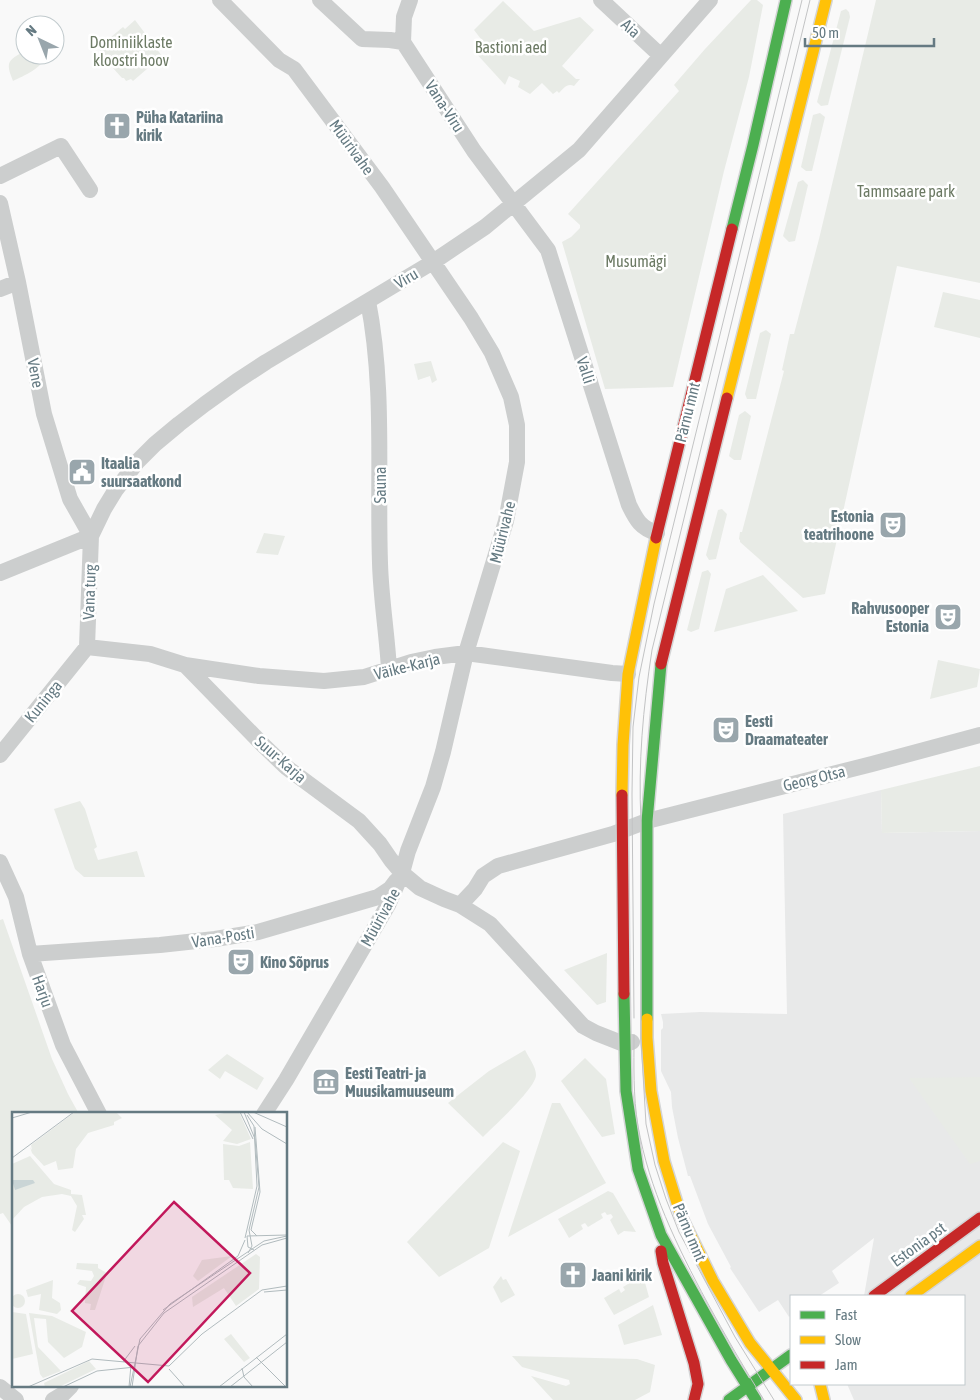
<svg xmlns="http://www.w3.org/2000/svg" width="980" height="1400" viewBox="0 0 980 1400" font-family="'Asap Condensed',sans-serif">
<style>
.built{fill:#e8e9e9}
.green{fill:#e8ebe6}
.lines{fill:none;stroke-linecap:round;stroke-linejoin:round}
.fast-casing{stroke:#d4d5d6;stroke-width:14}
.slow-casing{stroke:#d4d5d6;stroke-width:14}
.jam-casing{stroke:#d4d5d6;stroke-width:14}
.street{stroke:#cccece;stroke-width:16}
.fast{stroke:#4caf50;stroke-width:11}
.slow{stroke:#ffc107;stroke-width:11}
.jam{stroke:#c62828;stroke-width:11}
.tram{stroke:#c2c3c4;stroke-width:1}
.labels{text-anchor:middle;stroke-width:5;stroke-linejoin:round;paint-order:stroke}
.street-label{font-size:16px;fill:#657a82;stroke:#fff}
.park-label{font-size:16px;fill:#6c7a64;stroke:#fff}
.poi-label{font-size:16px;font-weight:bold;fill:#657a82;stroke:#fff;text-anchor:start}
.inset-road{fill:none;stroke:#b1bbbe;stroke-width:1}
.view{fill:#c2185b;fill-opacity:0.15;stroke:#c2185b;stroke-width:2.5}
.inset-edge{fill:none;stroke:#657a82;stroke-width:2.5}
</style>
<rect width="100%" height="100%" fill="#f9f9f9"/>
<path class="built" d="M881,790L882,833L980,831V1400H854L847,1384H964V1296H864L874,1238L832,1271L839,1283L819,1296H791V1315L789,1317L778,1300L759,1312L730,1268L731,1267L708,1224L690,1176H688L678,1138L672,1107L671,1092L661,1071V1030L663,1028V1022L661,1014L700,1012L787,1014L783,814Z"/>
<path class="green" d="M751,0H757L763,5L749,77L724,171L673,387L605,389L562,242L571,237L580,228V225L568,214L679,91L674,85L705,49Z
M876,0H980V283L897,266L825,594L803,598L740,542V540L739,539L740,532H742L784,371L782,370L790,334H794L819,239Z
M503,1L534,31L580,17L594,30L562,66L576,79H580L574,86C567,83 564,88 559,93L557,91L553,94L542,83L530,94L518,87L520,81L509,76L505,85L474,51L484,43L474,30Z
M846,9L849,12L850,17L828,105L821,106L817,102L841,11Z
M135,20L162,56L133,81L131,79L126,81L124,78H122L112,67L113,65L98,48L123,27L125,29Z
M25,51V55H45C44,68 23,76 13,81C5,62 8,60 25,51Z
M820,113L825,117L812,171H806L801,167L813,115Z
M803,180L808,185L795,241L789,242L783,236L798,182Z
M943,292L980,300V338L934,327Z
M766,330L771,334L756,399H747L745,394L760,333Z
M431,361L437,380L432,383L430,376L418,380L414,364Z
M745,411L751,416L741,460H734L729,456L739,415Z
M722,509L727,514L716,559L709,560L706,555L718,510Z
M264,533L285,536L278,555L256,553Z
M708,570L711,574L699,629L691,632L687,630L702,572Z
M763,575L798,611L714,632L726,589Z
M938,660L980,669L977,687L930,699Z
M980,766V831L882,833L881,790Z
M80,801L85,809L97,847L94,849L98,860L137,851L145,877H84L75,869L54,809Z
M3,919L52,1059L68,1094L79,1114H14V1229L3,1213L0,1214V920Z
M607,953L606,1002L597,1005L564,970Z
M525,1050C529,1058 536,1067 536,1075C536,1088 493,1127 483,1137L448,1103L489,1071Z
M227,1054L264,1078L257,1090L225,1071L220,1079L208,1070Z
M585,1058L606,1079L615,1134L602,1137L561,1081Z
M980,1077V1161L970,1164L909,1078Z
M552,1103H560L606,1183L508,1237Z
M503,1142L520,1151L489,1248L439,1277L407,1242Z
M608,1191L613,1193L636,1232L624,1231L618,1235L610,1220L613,1217L611,1214L607,1215L605,1212L601,1214L603,1218L588,1227L585,1223L581,1225L583,1229L569,1238L558,1219Z
M501,1276L503,1280L506,1279L515,1295L501,1303L493,1287Z
M638,1278L640,1281L644,1279L649,1297L614,1315L604,1298L619,1289L621,1293L625,1290L623,1287Z
M653,1305L662,1335L624,1345L618,1325Z
M512,1356L637,1359L655,1365L650,1392L635,1400H553L531,1376L566,1386L570,1384L569,1380L522,1367Z"/>
<g class="lines">
<defs>
<path id="fast" d="M732,229L753,145L786,0
M624,994L626,1091L638,1169L661,1235L731,1360L756,1400
M647,1019V821L661,664
M729,1400L791,1355"/>
<path id="slow" d="M727,398L826,0
M622,795L623,745L628,674L656,538
M647,1019V1038L651,1091L664,1161L681,1216L713,1281L750,1343L796,1400
M911,1296L980,1246
M820,1384L824,1400"/>
<path id="jam" d="M656,538L732,229
M661,664L727,398
M622,795L624,994
M661,1251L663,1263L694,1363L698,1384L694,1400
M874,1296L980,1218"/>
</defs>
<use href="#fast" class="fast-casing"/>
<use href="#slow" class="slow-casing"/>
<use href="#jam" class="jam-casing"/>
<path class="street" d="M220,0L279,60L294,69L382,187L471,318L492,353L511,397L517,425V462L506,521L466,653L443,752L433,787L408,851L402,873L388,905L286,1080L264,1114
M320,0L362,39L390,40L403,42
M410,0L404,17L403,42L474,151L548,250L629,505C636,519 640,528 657,533
M601,0L661,56
M0,176L61,146L90,190
M0,203L18,282L44,414L70,499L91,536
M0,289L18,282
M368,301C385,387 377,476 380,563C381,599 387,634 389,669
M0,573L91,536
M87,647L91,536L104,509L115,491L138,461L155,444L179,424L205,404L237,381L266,362L433,262L485,227L579,150L710,0
M87,647L150,654L185,665L262,744L286,767L359,821L380,844L391,860L402,873L420,888L444,899L460,905L490,924L583,1026L596,1033L624,1044L632,1042
M185,665L259,676L324,681L364,677L411,662L435,657L466,653L612,673L628,674
M0,755L87,647
M0,862L16,897L30,954L63,1045L99,1114
M460,905L475,889L483,876L498,866L613,834L647,821L872,764L980,735
M30,954L160,945L215,939L258,932L378,897L390,889L396,881
M0,1387L16,1400
M53,1400L63,1394L71,1386"/>
<use href="#fast" class="fast"/>
<use href="#slow" class="slow"/>
<use href="#jam" class="jam"/>
<path class="tram" d="M634,1018L632,794L633,727L639,677L654,604L802,0
M634,1035C634,1065 633,1096 638,1126C649,1189 677,1246 707,1302C725,1335 744,1368 764,1400
M774,1400L735,1337L679,1232L666,1199L655,1165L646,1124L641,1040V822C638,762 643,709 652,650L810,0"/>
</g>
<defs>
<symbol id="church-square" viewBox="-11 -11 22 22"><rect x="-9" y="-9" width="18" height="18" rx="4" fill="#99a6ac" stroke="#fff"/><path d="M-1.2-6h2.4v3.5h3.3v2.4h-3.3V6h-2.4V-.1h-3.3v-2.4h3.3Z" fill="#fff"/></symbol>
<symbol id="civic-square" viewBox="-11 -11 22 22"><rect x="-9" y="-9" width="18" height="18" rx="4" fill="#99a6ac" stroke="#fff"/><path d="M-.6-6.5H3V-4.5H.6V-3L4-1V1h2V6H-6V1h2V-1L-.6-3ZM-1.2 2.5V6h2.4V2.5Z" fill="#fff"/></symbol>
<symbol id="theatre-square" viewBox="-11 -11 22 22"><rect x="-9" y="-9" width="18" height="18" rx="4" fill="#99a6ac" stroke="#fff"/><path d="M-5-5.5Q0-4 5-5.5V0Q5 5 0 6Q-5 5-5 0ZM-3.3-2.5H-1v1.5H-3.3ZM1-2.5H3.3v1.5H1ZM-2.8 1Q0 5.5 2.8 1Z" fill="#fff"/></symbol>
<symbol id="museum-square" viewBox="-11 -11 22 22"><rect x="-9" y="-9" width="18" height="18" rx="4" fill="#99a6ac" stroke="#fff"/><path d="M0-6L6-3V-2H-6V-3ZM-5-1h2V3h-2ZM-1-1h2V3h-2ZM3-1h2V3H3ZM-6 4H6V6H-6Z" fill="#fff"/></symbol>
</defs>
<g fill-rule="evenodd">
<use href="#church-square" x="101" y="110" width="32" height="32"/>
<use href="#civic-square" x="66" y="456" width="32" height="32"/>
<use href="#theatre-square" x="877" y="509" width="32" height="32"/>
<use href="#theatre-square" x="932" y="601" width="32" height="32"/>
<use href="#theatre-square" x="710" y="714" width="32" height="32"/>
<use href="#theatre-square" x="225" y="946" width="32" height="32"/>
<use href="#museum-square" x="310" y="1066" width="32" height="32"/>
<use href="#church-square" x="557" y="1259" width="32" height="32"/>
</g>
<g class="labels">
<g class="street-label">
<text transform="translate(631 28) rotate(43)" y="6">Aia</text>
<text transform="translate(445 106) rotate(57)" y="6">Vana-Viru</text>
<text transform="translate(352 147) rotate(54)" y="6">Müürivahe</text>
<text transform="translate(406 278) rotate(-31)" y="6">Viru</text>
<text transform="translate(586 370) rotate(72)" y="6">Valli</text>
<text transform="translate(36 373) rotate(79)" y="6">Vene</text>
<text transform="translate(687 412) rotate(-76)" y="6">Pärnu mnt</text>
<text transform="translate(380 485) rotate(-90)" y="6">Sauna</text>
<text transform="translate(502 532) rotate(-76)" y="6">Müürivahe</text>
<text transform="translate(89 592) rotate(-88)" y="6">Vana turg</text>
<text transform="translate(407 666) rotate(-14)" y="6">Väike-Karja</text>
<text transform="translate(43 701) rotate(-51)" y="6">Kuninga</text>
<text transform="translate(281 759) rotate(41)" y="6">Suur-Karja</text>
<text transform="translate(814 778) rotate(-14)" y="6">Georg Otsa</text>
<text transform="translate(380 917) rotate(-61)" y="6">Müürivahe</text>
<text transform="translate(223 937) rotate(-9)" y="6">Vana-Posti</text>
<text transform="translate(43 991) rotate(70)" y="6">Harju</text>
<text transform="translate(690 1232) rotate(67)" y="6">Pärnu mnt</text>
<text transform="translate(918 1244) rotate(-36)" y="6">Estonia pst</text>
</g>
<g class="park-label">
<text x="131" y="48">Dominiiklaste<tspan x="131" dy="18">kloostri hoov</tspan></text>
<text x="511" y="53">Bastioni aed</text>
<text x="906" y="197">Tammsaare park</text>
<text x="636" y="267">Musumägi</text>
</g>
<g class="poi-label">
<text x="136" y="123">Püha Katariina<tspan x="136" dy="18">kirik</tspan></text>
<text x="101" y="469">Itaalia<tspan x="101" dy="18">suursaatkond</tspan></text>
<text x="874" y="522" text-anchor="end">Estonia<tspan x="874" dy="18">teatrihoone</tspan></text>
<text x="929" y="614" text-anchor="end">Rahvusooper<tspan x="929" dy="18">Estonia</tspan></text>
<text x="745" y="727">Eesti<tspan x="745" dy="18">Draamateater</tspan></text>
<text x="260" y="968">Kino Sõprus</text>
<text x="345" y="1079">Eesti Teatri- ja<tspan x="345" dy="18">Muusikamuuseum</tspan></text>
<text x="592" y="1281">Jaani kirik</text>
</g>
</g>
<g transform="translate(12 1112)">
<rect width="275" height="275" fill="#f9f9f9"/>
<path d="M63,0H104L110,6L102,10V13L76,21L64,37L61,56L46,58L44,49L32,54L20,41L18,35L20,38L19,33ZM217,0H227L239,27L225,32L211,29L220,18L203,3ZM238,30L241,77L221,76L217,68H212L211,32L227,34ZM18,44L42,72L59,78V82L70,83L74,103H70L72,107L63,120L60,118L65,94L59,84L50,82L30,85L12,95L0,108V52ZM244,142L248,145L247,177L224,194L212,176L181,195L180,185ZM220,144L186,169L181,164L190,148ZM65,151L86,152V156L95,161L83,198H78L79,192L73,191L74,175L65,172L68,168L79,169L82,164L80,159L64,157ZM41,168L40,186L48,191L49,198L45,202L27,198L29,182L16,185L14,178ZM-1 189a7 7 0 1 1 14 0a7 7 0 1 1-14 0ZM0,200L14,202L21,242L0,247ZM17,201L40,204L74,220L70,235L52,246L36,230L34,207L22,206L26,235L49,259L31,266L28,262ZM219,222L238,246L232,250L212,227ZM77,249L84,257L47,275H33L32,271Z" fill="#e8ebe6"/>
<path d="M0,68H21L23,71L3,78Z" fill="#cad5d6"/>
<path class="inset-road" d="M228,0L241,27M232,0L243,27L247,75L237,118L240,134L236,141M235,0L250,17L275,32M241,0L275,15M0,6L20,0M243,15L248,80L239,118L245,124M0,46L62,0M233,126L245,74L242,14L235,3M242,138L236,135L235,124L275,123M252,180L275,178M151,198L226,144L233,128M244,245L274,275M111,250L123,234M230,256L232,265L241,275M157,257L173,275M16,275L80,247L157,254L190,222L250,178L275,174M51,275L85,259L123,255M117,275L119,253M118,275L128,227L158,192L252,129L275,124M120,275L126,234L152,201L250,133L275,126M207,275L275,222M218,275L275,230"/>
<path class="view" d="M162,90L238,161L136,270L60,199Z"/>
<rect width="275" height="275" class="inset-edge"/>
</g>
<rect x="790" y="1295" width="175" height="90" fill="#ffffff" stroke="#c1cacd"/>
<rect x="800" y="1311" width="25" height="8" fill="#4caf50" stroke="#c1cacd"/>
<text x="835" y="1320" font-size="15" fill="#657a82">Fast</text>
<rect x="800" y="1336" width="25" height="8" fill="#ffc107" stroke="#c1cacd"/>
<text x="835" y="1345" font-size="15" fill="#657a82">Slow</text>
<rect x="800" y="1361" width="25" height="8" fill="#c62828" stroke="#c1cacd"/>
<text x="835" y="1370" font-size="15" fill="#657a82">Jam</text>
<g transform="translate(40 40) rotate(317)"><circle r="24" fill="#ffffff" stroke="#c1cacd"/>
<path d="M0-4L9 19L0 12L-9 19Z" fill="#99a6ac"/>
<text y="-8" font-size="14" font-weight="bold" text-anchor="middle" fill="#657a82">N</text>
</g>
<path d="M805 38v8h129v-8" fill="none" stroke="#657a82" stroke-width="2.5"/>
<text x="812" y="38" font-size="15" fill="#657a82" stroke="#ffffff" stroke-width="4" paint-order="stroke">50 m</text>
</svg>
